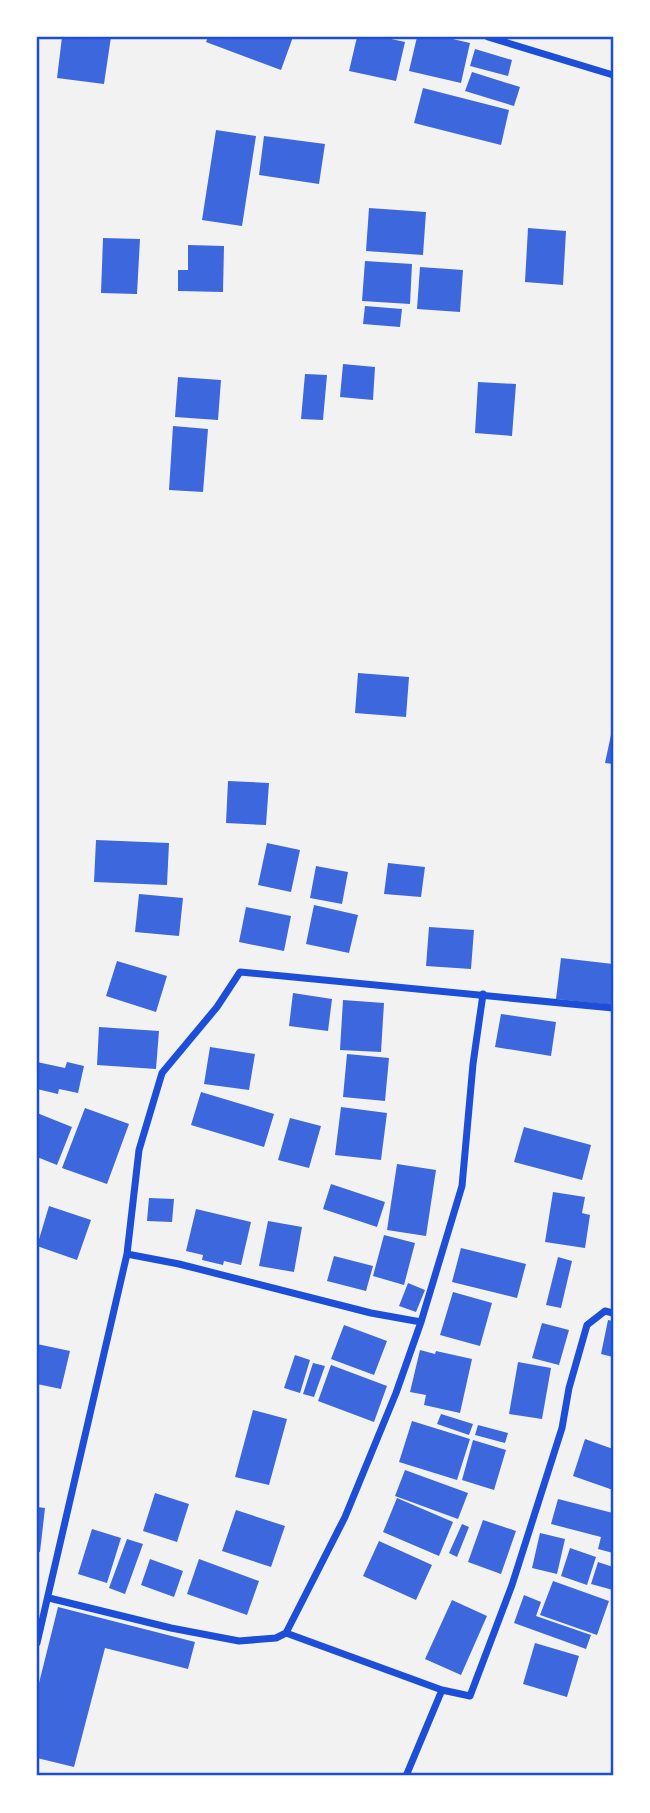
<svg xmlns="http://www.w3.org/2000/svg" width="650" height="1813" viewBox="0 0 650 1813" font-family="'Titillium Web',sans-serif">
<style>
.building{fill:#3d67dc}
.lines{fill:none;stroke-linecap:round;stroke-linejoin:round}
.minor{stroke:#1d4ed8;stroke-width:7}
.neatline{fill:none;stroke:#1d4ed8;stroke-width:2.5}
</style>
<rect width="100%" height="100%" fill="#f2f2f2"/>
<path class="building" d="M62,37H111L104,84L57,78Z
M208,37H293L281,70L206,42Z
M357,37H382L405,42L396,81L349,71Z
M417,37H444L470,43L461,83L409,71Z
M475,49L512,60L508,76L470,66Z
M472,72L520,87L514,106L465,91Z
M423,88L509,110L501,145L414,123Z
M216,130L256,136L242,226L202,220Z
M264,136L325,144L319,184L259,175Z
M369,208L426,212L423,255L366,251Z
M528,228L566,231L563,285L525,282Z
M103,238L140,239L137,294L101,293Z
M188,245L224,246L223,292L178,291V270H188Z
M365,261L412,264L410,304L362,301Z
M420,267L463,270L460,312L417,309Z
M365,306L402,309L400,327L363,324Z
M343,364L375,367L373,400L340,397Z
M305,374L327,375L323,420L301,419Z
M178,377L221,380L218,420L175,417Z
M478,382L516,384L512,436L475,433Z
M173,426L208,429L203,492L169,490Z
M358,673L409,677L406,717L355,713Z
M612,730H613V764L605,763Z
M228,781L269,783L266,825L226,823Z
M96,840L169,843L167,885L94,882Z
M267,843L300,850L291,892L258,885Z
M388,863L425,867L421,897L384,894Z
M316,866L348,872L342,904L310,898Z
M139,894L183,898L179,936L135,932Z
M314,905L358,915L349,953L306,944Z
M246,907L291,916L284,951L239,942Z
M429,927L474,930L471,969L426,966Z
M561,958L613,964V1005L556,999Z
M117,961L167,976L156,1012L106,996Z
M293,993L332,999L328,1031L289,1026Z
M343,1000L384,1003L381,1052L340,1050Z
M501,1014L556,1022L551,1056L495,1047Z
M99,1027L159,1031L156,1069L97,1065Z
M210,1047L255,1054L249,1090L204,1084Z
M347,1054L389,1058L385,1101L343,1097Z
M37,1062L65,1068L67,1062L84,1066L78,1093L59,1089L58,1094L37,1089Z
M201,1092L274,1114L264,1147L191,1125Z
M341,1107L387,1113L381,1160L335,1155Z
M85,1108L129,1124L107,1184L62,1168Z
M37,1113L72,1127L57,1165L37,1157Z
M290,1118L321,1126L309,1168L278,1160Z
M524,1127L591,1145L582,1180L514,1162Z
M397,1164L436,1170L426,1236L387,1230Z
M331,1184L385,1202L377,1227L323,1209Z
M553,1192L585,1197L582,1213L590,1215L585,1248L545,1242Z
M149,1198L174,1199L172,1222L147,1221Z
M49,1206L91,1220L77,1260L37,1246Z
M196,1209L251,1222L241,1265L224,1261L223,1265L202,1260L203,1255L186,1251Z
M268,1221L302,1227L294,1272L259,1266Z
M384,1235L415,1243L404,1285L373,1276Z
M461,1248L526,1264L517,1298L452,1282Z
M334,1256L373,1266L366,1291L327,1281Z
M558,1257L572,1261L561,1308L546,1305Z
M408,1283L425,1290L416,1312L399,1306Z
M453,1292L492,1303L480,1346L440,1335Z
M608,1320L613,1321V1357L601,1354Z
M542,1323L569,1330L559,1365L532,1358Z
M344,1325L387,1341L374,1375L331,1359Z
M37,1344L70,1351L61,1389L37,1384Z
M420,1350L435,1354L436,1351L472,1359L460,1413L424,1405L426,1395L410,1392Z
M295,1355L310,1360L300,1393L284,1388Z
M518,1362L551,1368L542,1419L509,1414Z
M313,1363L325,1366L314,1397L303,1394Z
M331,1365L387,1386L374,1422L318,1401Z
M253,1410L287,1419L269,1485L235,1477Z
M441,1414L473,1424L469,1435L437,1424Z
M412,1421L470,1439L457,1480L399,1462Z
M478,1425L508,1433L505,1443L475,1435Z
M585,1439L613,1449V1490L573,1476Z
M473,1440L506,1450L494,1490L462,1480Z
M405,1470L468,1493L458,1519L395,1496Z
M155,1493L189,1504L177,1542L143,1531Z
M397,1498L453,1522L439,1556L383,1532Z
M558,1499L613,1513V1553L598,1549L601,1537L551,1524Z
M37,1507L45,1508L40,1552H37Z
M236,1510L285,1526L271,1567L222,1551Z
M483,1520L516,1531L501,1574L468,1562Z
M462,1524L469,1527L457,1557L449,1553Z
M92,1529L121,1538L107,1583L78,1574Z
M540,1533L565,1539L557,1574L532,1568Z
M127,1539L143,1544L125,1594L109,1588Z
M379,1541L432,1565L416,1600L363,1576Z
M570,1548L596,1557L587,1585L561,1576Z
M150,1559L183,1571L174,1597L141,1585Z
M199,1559L259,1581L247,1615L187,1594Z
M598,1562L613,1567V1590L591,1584Z
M553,1581L609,1601L597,1635L540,1615Z
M524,1595L541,1602L536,1616L591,1635L586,1649L514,1623Z
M452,1600L487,1616L461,1675L425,1659Z
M58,1607L195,1642L188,1669L105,1648L74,1767L37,1758V1691Z
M535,1643L579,1656L567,1697L523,1684Z"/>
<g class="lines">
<path class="minor" d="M488,37L613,75
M127,1254L179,1264L371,1313L421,1322
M49,1598L171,1628L239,1641L276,1638L286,1633L345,1517L396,1393L421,1322L462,1186L473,1064L483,994
M286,1633L442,1690
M37,1643L127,1254L139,1150L162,1073L217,1007L240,972L613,1008
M406,1776L442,1690L470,1696L512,1585L562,1428L569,1388L587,1325L605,1311L613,1313"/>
</g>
<rect width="650" height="1813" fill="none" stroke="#ffffff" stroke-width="77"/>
<rect x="38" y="38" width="574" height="1736" class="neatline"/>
</svg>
